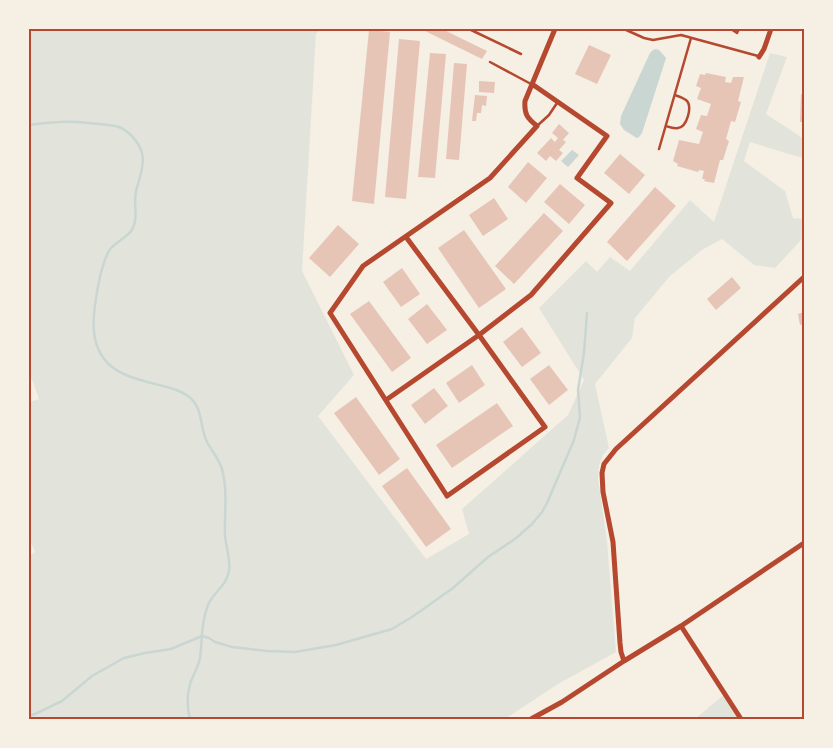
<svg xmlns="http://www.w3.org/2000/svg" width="833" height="748" viewBox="0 0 833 748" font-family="Literata,serif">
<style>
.green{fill:#e2e4dc}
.water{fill:#c9d6d2}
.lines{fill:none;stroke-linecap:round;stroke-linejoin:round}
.stream{stroke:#c9d6d2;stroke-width:2.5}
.building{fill:#e6c5b7}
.service{stroke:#b5482f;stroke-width:2.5}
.minor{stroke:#b5482f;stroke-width:5}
.neatline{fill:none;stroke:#b5482f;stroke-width:2}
</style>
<rect width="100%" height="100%" fill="#f6efe4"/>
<path class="green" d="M29,29H321L316,34L302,271L354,375L318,416L426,559L469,534L462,509L568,415L584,380L539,308L586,261L597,272L610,257L630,271L690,200L714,222L770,53L787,57L766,114L804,139V157L802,158L750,142L744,161L785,191L793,218L804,219L803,238L775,268L754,265L722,239L702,250L670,276L635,318L632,338L595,384L609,448L603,455L599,466L598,478L607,541L616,652L558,684L505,719H29V556L35,552L29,538V402L39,399L29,372Z
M725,694L741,719H695Z"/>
<path class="water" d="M656,49L659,50L666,58L642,133L639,137L637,138L624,130L620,124L621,116L650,53L653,50Z
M572,150L579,155L568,167L561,161Z"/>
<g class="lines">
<path class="stream" d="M29,125C39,124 50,122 60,122C73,121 87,123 99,124C106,125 113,125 119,127C129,131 139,142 142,153C145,164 139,180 136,191C133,204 139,218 132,230C129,235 117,242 111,248C100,262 92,314 94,332C98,370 127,377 159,385C168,387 180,390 188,396C204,408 199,426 207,442C213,453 221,461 223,473C228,494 224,516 225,536C226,547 231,561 229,571C226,588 211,593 207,608C201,623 202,643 200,658C198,668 193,675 190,684C187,695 187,708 190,719
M29,716L35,714L62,701L92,676L124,658L145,653L171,649L202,636L209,638L215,642L232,647L267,651L295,652L336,645L392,629L412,617L453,588L488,557L515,539L532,524L542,512L547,503L574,440L580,417L578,390L584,353L587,313"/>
</g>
<path class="building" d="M421,29H442L487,51L482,59Z
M369,30L390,32L374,204L352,201Z
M399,39L420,41L406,199L385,197Z
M589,45L611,55L597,84L575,74Z
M430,53L446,54L435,178L418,177Z
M454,63L467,64L459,160L446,159Z
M706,73L726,77L725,82L731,83L733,77H744L738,101L741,102L735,122L731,121L726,139L729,141L723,160H720L714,183L704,181L705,179H702L704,171L699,170L698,172L677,166L678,164L673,161L679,140L699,144L703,132L696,129L701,115L707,116L711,104L697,99L701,88L696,86L700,74L705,75Z
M479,81L495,82L494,93L479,92Z
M801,94H804V122H800Z
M475,95L487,96L486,106L482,105L481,113H477L476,121H472Z
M559,124L569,133L563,140L566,142L559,150L563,153L556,161L550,156L546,161L537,153L551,138L555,142L558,138L552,133Z
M620,154L645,175L629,194L604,173Z
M528,162L547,178L526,203L508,187Z
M560,184L585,205L569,224L544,202Z
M655,187L676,206L627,261L607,242Z
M494,198L508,219L483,236L469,215Z
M544,213L563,231L514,284L495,266Z
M338,225L359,244L330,277L309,258Z
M464,230L506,289L479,308L438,248Z
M402,268L420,294L401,307L383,282Z
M732,277L741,288L716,310L707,299Z
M369,301L411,358L392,372L350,314Z
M427,304L447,330L427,344L408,319Z
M804,312V324L800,325L798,314Z
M522,327L541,353L522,367L503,342Z
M472,365L485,385L459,403L446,383Z
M549,365L568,390L549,405L530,379Z
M434,388L448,406L425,424L411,405Z
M356,397L400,459L379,475L334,413Z
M497,403L513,426L452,468L436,445Z
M407,468L451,529L426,547L382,486Z"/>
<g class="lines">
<path class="service" d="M469,29L521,54
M624,29L644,38L653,40L681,35L758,56
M731,29L737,33L739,29
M490,62L531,84
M537,126L549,115L557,103
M666,126C669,127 674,129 678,128C687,127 693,106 686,100C683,98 678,96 675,95
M659,149L691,38"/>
<path class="minor" d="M759,57L764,49L771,29
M532,84L607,136L577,178L611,203L531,295L479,335L545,427L447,496L330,313L363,266L490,178L537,126C527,118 524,114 525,101L555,29
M386,400L479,335L406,237
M681,626L741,719
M624,661L621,652L620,643L613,542L603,492L602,473L604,464L616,449L804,277
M531,719L562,702L624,661L681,626L804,543"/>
</g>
<rect width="833" height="748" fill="none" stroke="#f6efe4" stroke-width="60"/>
<rect x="30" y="30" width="773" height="688" class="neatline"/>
</svg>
